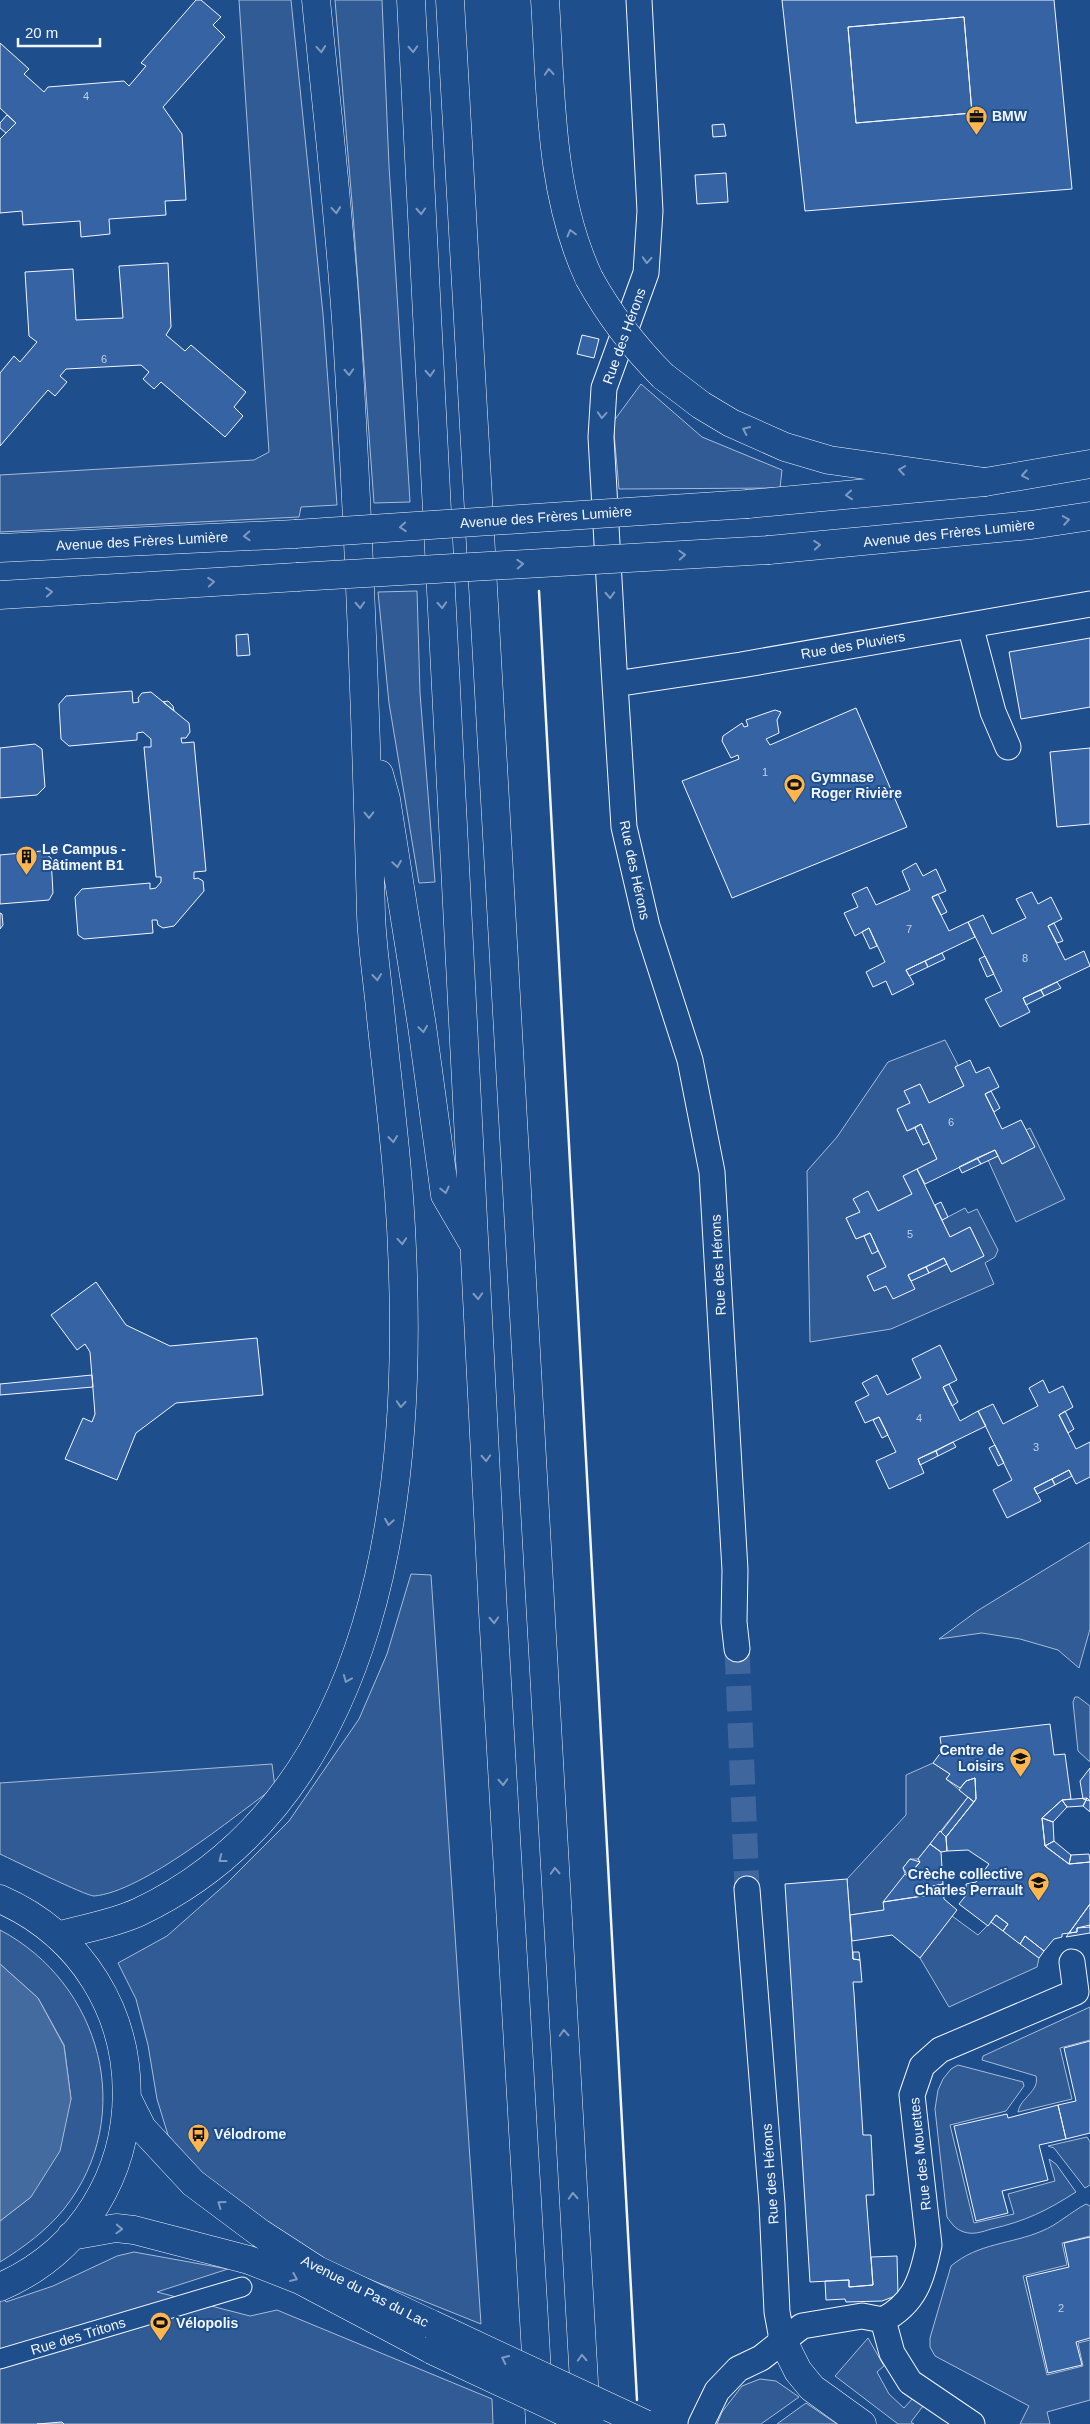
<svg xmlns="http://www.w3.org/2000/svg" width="1090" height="2424" viewBox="0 0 1090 2424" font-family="Helvetica,sans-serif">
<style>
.green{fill:#305b95;stroke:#a8bbd7}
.water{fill:#446ba0;stroke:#a8bbd7}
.building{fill:#3563a3;stroke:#f2f6ff;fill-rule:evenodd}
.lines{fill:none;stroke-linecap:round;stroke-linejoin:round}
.minor-tunnel{stroke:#3f679d;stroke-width:25;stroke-dasharray:25 12;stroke-linecap:butt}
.pedestrian-casing{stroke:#f2f6ff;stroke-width:21}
.minor-casing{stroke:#f2f6ff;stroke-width:27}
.secondary-casing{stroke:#f2f6ff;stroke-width:29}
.motorway-casing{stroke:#f2f6ff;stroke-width:29}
.pedestrian{stroke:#1f4e8c;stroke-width:19}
.minor{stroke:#1f4e8c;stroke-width:25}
.secondary{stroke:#1f4e8c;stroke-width:28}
.motorway{stroke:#1f4e8c;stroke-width:28}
.secondary-bridge-casing{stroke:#f2f6ff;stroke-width:29;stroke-linecap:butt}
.motorway-bridge-casing{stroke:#f2f6ff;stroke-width:29;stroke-linecap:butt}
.secondary-bridge{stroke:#1f4e8c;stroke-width:28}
.motorway-bridge{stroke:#1f4e8c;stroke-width:28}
.wall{stroke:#f2f6ff;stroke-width:2.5}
.oneway{stroke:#7e9ac0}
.labels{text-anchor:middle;stroke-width:4;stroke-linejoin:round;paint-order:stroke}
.number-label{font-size:11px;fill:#c3d1e8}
.poi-label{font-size:14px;font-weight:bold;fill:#f2f6ff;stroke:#1f4e8c;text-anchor:start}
.street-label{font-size:14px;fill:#f2f6ff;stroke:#1f4e8c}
</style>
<rect width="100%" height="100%" fill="#1f4e8c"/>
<path class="green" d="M239,0H291L323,314L337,505L301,507L299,517L0,532V475L254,460L269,452Z
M335,0H382L389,166L410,502L374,503L353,214Z
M641,384L702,437L782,470L780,488L619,489L613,422Z
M417,591L420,693L435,882L419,883L389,703L378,592Z
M945,1040L958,1065L955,1067L964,1086L929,1103L920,1084L905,1091L910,1103L897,1110L907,1131L915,1128L923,1145L929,1142L937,1159L903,1176L912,1194L878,1211L868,1192L854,1199L860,1212L846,1218L856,1239L864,1236L872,1253L878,1251L886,1267L867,1276L874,1291L886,1286L911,1281L947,1264L951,1272L984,1256L970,1227L950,1237L942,1220L965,1208L968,1213L977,1209L998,1250L995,1257L985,1263L994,1284L891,1329L810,1342L807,1171L837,1137L888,1062Z
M1030,1128L1065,1199L1016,1222L988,1160L998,1156L1002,1164L1034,1147L1026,1130Z
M1090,1542V1629L1079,1668L1058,1650L1020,1639L982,1633L939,1639L977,1611Z
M411,1574L431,1575L481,2324L314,2257L211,2186L168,2135L157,2099L148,2045L136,1999L118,1963L167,1936L227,1883L289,1821L359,1719L387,1654Z
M1075,1697H1078L1090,1706V1762L1078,1751L1073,1702Z
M933,1763L950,1774L946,1779L968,1797L918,1859H910L903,1868L905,1874L884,1910L850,1915L847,1879L906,1815V1775Z
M272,1764L275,1787C233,1817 143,1892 94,1896C86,1896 13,1860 0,1854V1783Z
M952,1916L978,1935L991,1922L1039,1958L1037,1967L949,2007L920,1958Z
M0,1930C101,1983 138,2116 64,2209C46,2231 24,2247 0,2262V2221L31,2197L71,2099L64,2045L38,1998L0,1964Z
M1090,2007V2040L1060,2048L1072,2099L1018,2112C1020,2098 1040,2091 1036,2076L982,2060L983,2056Z
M958,2065L1023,2082L1024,2086L1006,2111L950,2125L974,2223L1014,2214L1008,2194L1055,2181L1049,2159L1056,2164L1076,2192C1046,2211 1026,2221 991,2229C982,2232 973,2235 964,2232C955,2229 952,2224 947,2217L935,2109L938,2090L943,2079L951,2069Z
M1087,2137L1090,2142V2185L1085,2188L1054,2148L1048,2146Z
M1086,2204L1090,2206V2236L1062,2243L1067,2265L1023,2276L1047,2375L1083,2366L1078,2343L1090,2340V2400L1047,2412L1050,2424H1020L1029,2406L935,2356L930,2347V2338L951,2266C978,2243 1012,2244 1042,2231C1057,2225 1071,2212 1086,2204Z
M134,2252L228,2269L157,2292L250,2316L277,2310L492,2399L493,2424H0V2300L4,2299L6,2302L53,2286L117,2256Z
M868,2338L884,2366L877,2372L889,2394L904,2408L913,2398L923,2406L911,2422L914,2424H898L835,2376Z
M760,2379L776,2381L799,2397L761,2424H717L722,2412L742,2386Z
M806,2403L837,2424H777Z"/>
<path class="water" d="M0,1964L38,1998L64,2046L71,2099L60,2151L31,2197L0,2221Z"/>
<path class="building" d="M196,0H201L221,17L213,25L225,37L163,107L182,134L186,200L165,201L166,215L109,219L110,234L81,237L80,221L23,225L22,211L0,213V139L16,123L0,108V43L29,69L24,74L44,92L48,87L124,81L129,86L146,66L141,63Z
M782,0H1054L1072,189L805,211ZM964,17L972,113L856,123L848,27Z
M964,17L972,113L856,123L848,27Z
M7,115L16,123L6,133L0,128V123Z
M724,124L726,136L713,137L712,125Z
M726,173L728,202L697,204L695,175Z
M168,263L171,327L166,335L185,351L191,345L246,392L234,407L243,416L225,437L161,382L154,389L143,379L149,372L141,365L66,369L60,376L67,382L55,396L48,390L0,446V373L14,356L20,362L37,342L29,336L25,272L73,269L76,320L123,318L119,266Z
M582,335L599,339L594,358L577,354Z
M248,634L250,655L237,656L236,635Z
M1090,638V707L1021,719L1009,652Z
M132,691L133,703L139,702L138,698L142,693L151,692L189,723L190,732L186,738H181L182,743L194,742L206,871L194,872V879L198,878L203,881L204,891L174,926L163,928L158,925L157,920H152L153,933L84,939L78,935L75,897L82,889L150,883V889L156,888L161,882V877H156L144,747H151V739L143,732L137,733V740L69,746L61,739L59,704L66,696Z
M168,701L173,706L174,711L163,702Z
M856,708L907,827L732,898L682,781L739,759L738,755L731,758L722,741L723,736L742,723L744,727L748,726L746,720L775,710L781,712L777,720L779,733L766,739L770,745Z
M35,744L42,749L45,787L37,795L0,798V748Z
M1090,748V824L1057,827L1050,752Z
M42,851L51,858L53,893L49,900L0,904V855Z
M916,863L923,876L936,869L946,891L932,897L949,931L968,922L975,937L906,970L914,984L892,995L886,981L873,987L866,972L885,962L869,928L855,936L844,913L858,907L852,894L867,887L876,905L910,890L902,871Z
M1032,892L1038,904L1051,897L1062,919L1048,926L1065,960L1084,951L1090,966L1023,998L1030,1012L1000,1027L985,999L1002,991L968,922L983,915L992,934L1026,918L1016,899Z
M938,894L947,912L941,915L932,897Z
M0,913L2,914L3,925L0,929Z
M1054,923L1063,941L1057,943L1048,926Z
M869,928L877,946L870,949L862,932Z
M942,953L945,959L928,967L925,961Z
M985,956L994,974L987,977L979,959Z
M925,961L928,967L909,976L906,970Z
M1057,982L1061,988L1044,996L1041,990Z
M1041,990L1044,996L1026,1005L1023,998Z
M970,1060L976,1073L989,1067L999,1087L985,1094L1002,1129L1021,1120L1035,1147L1002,1164L995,1150L925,1184L917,1169L937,1159L921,1124L907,1131L897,1109L910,1103L904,1091L920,1084L929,1103L964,1086L955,1067Z
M991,1091L1000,1108L994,1112L985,1094Z
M921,1124L929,1142L923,1145L915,1128Z
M995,1150L998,1156L981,1164L977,1158Z
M977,1158L981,1164L962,1173L959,1167Z
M917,1169L950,1237L970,1227L984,1256L951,1272L944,1258L908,1275L915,1289L893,1299L886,1286L874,1291L867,1276L886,1267L870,1233L856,1239L846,1218L860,1212L853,1199L868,1191L878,1211L912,1194L903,1176Z
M941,1202L948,1217L942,1220L935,1205Z
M870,1233L878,1251L872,1254L864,1236Z
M944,1258L947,1264L929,1273L926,1267Z
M926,1267L929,1273L911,1281L908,1275Z
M96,1282L126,1325L170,1346L257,1338L263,1395L176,1403L136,1433L117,1480L65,1459L83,1418L92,1422L95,1414L90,1352L85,1344L77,1350L51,1315Z
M940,1345L957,1380L943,1387L960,1421L978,1411L986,1426L918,1459L924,1473L889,1489L876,1461L896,1452L879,1417L865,1423L855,1402L869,1395L862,1383L877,1375L887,1395L921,1378L912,1359Z
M92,1375L93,1387L0,1395V1384Z
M1043,1380L1049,1393L1063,1386L1073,1407L1059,1415L1076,1449L1090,1442V1477L1076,1484L1069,1470L1034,1488L1041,1501L1007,1518L993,1490L1012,1480L978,1411L993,1404L1003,1424L1038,1406L1029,1388Z
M949,1384L958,1402L952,1406L943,1387Z
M1065,1411L1074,1429L1068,1433L1059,1415Z
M879,1417L888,1435L882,1438L873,1420Z
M953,1442L956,1447L938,1456L936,1451Z
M995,1445L1004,1463L998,1466L989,1448Z
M936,1451L938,1456L920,1465L918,1459Z
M1069,1470L1072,1476L1055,1485L1052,1479Z
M1052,1479L1055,1485L1037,1494L1034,1488Z
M1050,1724L1054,1755L1065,1754L1071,1799L1062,1800L1042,1818L1045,1846L1069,1864L1090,1862V1904L1069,1933L1062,1934V1937L1054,1939L1044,1951L1025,1936L1020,1944L1003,1931L1008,1924L996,1915L988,1926L959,1904L967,1894L966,1884L976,1882L989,1864L968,1850L947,1851L946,1837L976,1799L975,1778L966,1781L960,1788L946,1779L950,1774L933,1763L942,1751L940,1737Z
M1090,1768V1801L1083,1799L1080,1781Z
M975,1778L976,1799L974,1802L959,1790L966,1781Z
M968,1797L974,1802L946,1837L941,1832Z
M1087,1798L1090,1801V1812L1083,1806Z
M1087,1798L1083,1806L1067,1807L1062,1800Z
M1062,1800L1067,1807L1053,1822L1042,1818Z
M1042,1818L1053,1822L1054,1841L1045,1846Z
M940,1831L946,1837L947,1851L941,1852L930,1844Z
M1054,1841L1071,1855L1069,1864L1045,1846Z
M930,1844L941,1852L943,1884L929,1887V1895L883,1902L905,1874L908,1876L920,1862L918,1859Z
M1089,1854L1090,1862L1069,1864L1071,1855Z
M910,1859L920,1862L908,1876L903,1868Z
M847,1879L853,1959L860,1960L862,1982H853L854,1993L863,2135H871L874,2195H866L873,2285L849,2287V2280L810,2282L785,1884Z
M943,1884L944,1899L957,1910L920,1958L892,1935L852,1941L850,1915L884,1910L883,1902L929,1895V1887Z
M1090,1904V1927L1077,1928V1932L1069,1933Z
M996,1915L1008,1924L1003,1931L991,1922Z
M1090,1925V1933L1066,1937L1069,1933L1077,1932V1928Z
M1025,1936L1044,1951L1039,1958L1020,1944Z
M853,1952H859L860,1960L853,1959Z
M1090,2041V2133L1066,2139L1058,2105L1076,2101L1064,2048Z
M1058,2105L1066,2139L1039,2145L1048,2180L1002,2191L1008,2213L976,2221L954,2126L1007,2114L1008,2118Z
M1090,2237V2338L1076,2342L1082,2365L1048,2373L1026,2277L1069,2267L1064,2243Z
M897,2256L898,2295L882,2301L846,2302L845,2299L826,2300L825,2281L849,2280V2287L873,2285L871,2257Z
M62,2422L64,2424H37Z"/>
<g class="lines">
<path class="minor-tunnel" d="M737,1649L747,1889"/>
<defs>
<path id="pedestrian" d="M0,2359L242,2287"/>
<path id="minor" d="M639,0L650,211L646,273L604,388L601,437L614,668L624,827L647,926L690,1060L712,1172L735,1570L734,1622L737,1649
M970,625L993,712L1008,747
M615,684L741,665L1090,604
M747,1889L772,2204L777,2312L782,2339
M883,2320L892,2353L910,2382L972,2424
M701,2424L717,2391L738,2369L761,2358L802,2326L862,2316L883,2320C915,2303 922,2279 929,2245L912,2095L922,2066L940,2050L1076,1992L1072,1962"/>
<path id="secondary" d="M748,504L985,482L1090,464
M0,548L295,534
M769,550L1031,525L1090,516
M0,595L297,577
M0,1899C169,1973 169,2213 0,2287
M128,2100L142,2128L193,2183L260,2233L317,2270L431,2324
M71,2236L116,2228L134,2230L249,2260L300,2280L432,2350
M782,2339L798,2371L812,2388L862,2424"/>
<path id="motorway" d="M411,0L493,1612L540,2424
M450,0L586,2418
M545,0C551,93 549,192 589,278
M663,376L701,405L731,423L785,447L829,460L985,482
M379,774L386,799L422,1026L445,1195L473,1243
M58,1936C85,1928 113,1924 139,1912C382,1796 413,1488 402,1249C399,1168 388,1088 380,1008C377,977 372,945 371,914C366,721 359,528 347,335C340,223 327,112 316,0"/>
</defs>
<use href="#pedestrian" class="pedestrian-casing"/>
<use href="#minor" class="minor-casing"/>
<use href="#secondary" class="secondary-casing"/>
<use href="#motorway" class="motorway-casing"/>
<use href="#pedestrian" class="pedestrian"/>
<use href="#minor" class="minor"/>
<use href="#secondary" class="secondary"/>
<use href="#motorway" class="motorway"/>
<defs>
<path id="secondary-bridge" d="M295,534L748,504
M297,577L769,550
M431,2324L645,2424
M432,2350L590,2424"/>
<path id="motorway-bridge" d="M589,278C610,316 632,345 663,376"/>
</defs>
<use href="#secondary-bridge" class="secondary-bridge-casing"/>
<use href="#motorway-bridge" class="motorway-bridge-casing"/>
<use href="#secondary-bridge" class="secondary-bridge"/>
<use href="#motorway-bridge" class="motorway-bridge"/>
<path class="wall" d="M539,591L637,2400"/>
</g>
<defs><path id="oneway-chevron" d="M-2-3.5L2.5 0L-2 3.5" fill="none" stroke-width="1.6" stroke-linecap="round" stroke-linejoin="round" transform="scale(1.25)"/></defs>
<g class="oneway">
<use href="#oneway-chevron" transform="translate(321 49) rotate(85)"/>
<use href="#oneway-chevron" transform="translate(413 49) rotate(87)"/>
<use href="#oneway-chevron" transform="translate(549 72) rotate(-94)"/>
<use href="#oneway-chevron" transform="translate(336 210) rotate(85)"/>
<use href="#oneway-chevron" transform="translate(421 211) rotate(87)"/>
<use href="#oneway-chevron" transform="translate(571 233) rotate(-105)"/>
<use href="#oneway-chevron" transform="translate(647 260) rotate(94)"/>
<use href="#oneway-chevron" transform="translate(349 372) rotate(87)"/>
<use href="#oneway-chevron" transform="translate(430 373) rotate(87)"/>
<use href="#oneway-chevron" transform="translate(602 415) rotate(94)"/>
<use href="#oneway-chevron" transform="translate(746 430) rotate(-155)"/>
<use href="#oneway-chevron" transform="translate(902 470) rotate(-172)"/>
<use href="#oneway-chevron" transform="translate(1025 475) rotate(170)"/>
<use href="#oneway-chevron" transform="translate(849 495) rotate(175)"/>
<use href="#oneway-chevron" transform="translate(1066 520) rotate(-9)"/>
<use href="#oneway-chevron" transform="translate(403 527) rotate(176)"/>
<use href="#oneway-chevron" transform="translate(247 536) rotate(177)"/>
<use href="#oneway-chevron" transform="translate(817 545) rotate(-5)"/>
<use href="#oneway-chevron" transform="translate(682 555) rotate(-3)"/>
<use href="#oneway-chevron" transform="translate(520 564) rotate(-3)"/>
<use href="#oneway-chevron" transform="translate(211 582) rotate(-4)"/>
<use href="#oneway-chevron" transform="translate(49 592) rotate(-4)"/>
<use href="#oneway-chevron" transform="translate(610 595) rotate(87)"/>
<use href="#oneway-chevron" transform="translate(360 605) rotate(87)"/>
<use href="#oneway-chevron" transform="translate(442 605) rotate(87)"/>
<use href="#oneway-chevron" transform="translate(369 815) rotate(89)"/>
<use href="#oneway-chevron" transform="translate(397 864) rotate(81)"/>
<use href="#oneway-chevron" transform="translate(377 977) rotate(84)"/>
<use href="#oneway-chevron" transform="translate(423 1029) rotate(82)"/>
<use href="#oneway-chevron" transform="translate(393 1139) rotate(84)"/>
<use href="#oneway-chevron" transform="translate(445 1190) rotate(77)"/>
<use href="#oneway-chevron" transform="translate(402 1241) rotate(86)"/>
<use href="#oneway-chevron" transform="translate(478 1296) rotate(87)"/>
<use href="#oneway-chevron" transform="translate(401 1404) rotate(94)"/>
<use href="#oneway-chevron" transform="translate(486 1458) rotate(87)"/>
<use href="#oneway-chevron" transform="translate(389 1522) rotate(99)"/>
<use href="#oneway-chevron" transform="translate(494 1620) rotate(87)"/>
<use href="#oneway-chevron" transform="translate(347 1679) rotate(112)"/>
<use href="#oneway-chevron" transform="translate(503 1782) rotate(87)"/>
<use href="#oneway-chevron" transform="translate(222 1859) rotate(142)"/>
<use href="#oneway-chevron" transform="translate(555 1871) rotate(-93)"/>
<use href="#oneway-chevron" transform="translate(564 2033) rotate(-93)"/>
<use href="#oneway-chevron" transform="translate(573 2196) rotate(-93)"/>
<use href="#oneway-chevron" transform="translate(221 2204) rotate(-144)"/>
<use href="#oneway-chevron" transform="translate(119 2229) rotate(2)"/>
<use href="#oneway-chevron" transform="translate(294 2278) rotate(23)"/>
<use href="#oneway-chevron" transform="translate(582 2358) rotate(-93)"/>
<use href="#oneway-chevron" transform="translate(505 2359) rotate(-155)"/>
</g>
<defs>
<symbol id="office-pin" viewBox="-11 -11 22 30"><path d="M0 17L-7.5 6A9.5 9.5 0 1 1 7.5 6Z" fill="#ffb74d" stroke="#1f4e8c"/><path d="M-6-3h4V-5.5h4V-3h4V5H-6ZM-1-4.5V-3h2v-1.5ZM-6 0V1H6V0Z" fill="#111"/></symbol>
<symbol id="stadium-pin" viewBox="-11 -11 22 30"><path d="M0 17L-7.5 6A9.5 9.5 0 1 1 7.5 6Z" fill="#ffb74d" stroke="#1f4e8c"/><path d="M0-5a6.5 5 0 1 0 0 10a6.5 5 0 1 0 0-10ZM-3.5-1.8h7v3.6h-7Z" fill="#111"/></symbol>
<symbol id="building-pin" viewBox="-11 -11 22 30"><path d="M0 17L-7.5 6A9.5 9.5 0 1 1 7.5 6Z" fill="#ffb74d" stroke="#1f4e8c"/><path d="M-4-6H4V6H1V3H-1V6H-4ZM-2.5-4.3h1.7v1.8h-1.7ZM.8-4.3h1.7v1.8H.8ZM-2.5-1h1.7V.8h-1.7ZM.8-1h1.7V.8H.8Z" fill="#111"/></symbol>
<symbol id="school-pin" viewBox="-11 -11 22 30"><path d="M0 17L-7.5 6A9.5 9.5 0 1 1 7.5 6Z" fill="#ffb74d" stroke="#1f4e8c"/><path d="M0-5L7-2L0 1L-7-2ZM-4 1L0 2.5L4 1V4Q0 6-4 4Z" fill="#111"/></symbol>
<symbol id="bus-pin" viewBox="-11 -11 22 30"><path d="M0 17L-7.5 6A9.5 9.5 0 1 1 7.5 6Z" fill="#ffb74d" stroke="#1f4e8c"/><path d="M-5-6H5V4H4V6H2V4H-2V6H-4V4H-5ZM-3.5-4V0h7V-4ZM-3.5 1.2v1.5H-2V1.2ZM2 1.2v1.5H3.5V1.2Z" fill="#111"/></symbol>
</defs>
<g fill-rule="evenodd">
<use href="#office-pin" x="964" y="104" width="25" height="34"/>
<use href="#stadium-pin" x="782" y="772" width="25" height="34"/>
<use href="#building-pin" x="14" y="844" width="25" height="34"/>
<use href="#school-pin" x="1008" y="1746" width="25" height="34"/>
<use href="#school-pin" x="1026" y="1870" width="25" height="34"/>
<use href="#bus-pin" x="186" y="2122" width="25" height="34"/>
<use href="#stadium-pin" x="148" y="2310" width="25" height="34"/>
</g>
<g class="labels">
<g class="number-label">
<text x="86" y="100">4</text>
<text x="104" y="363">6</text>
<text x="765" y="776">1</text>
<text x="909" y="933">7</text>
<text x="1025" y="962">8</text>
<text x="951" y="1126">6</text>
<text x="910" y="1238">5</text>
<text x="919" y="1422">4</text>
<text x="1036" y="1451">3</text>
<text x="1061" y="2312">2</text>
</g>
<g class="poi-label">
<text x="992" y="121">BMW</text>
<text x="811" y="782">Gymnase<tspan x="811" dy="16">Roger Rivière</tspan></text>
<text x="42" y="854">Le Campus -<tspan x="42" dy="16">Bâtiment B1</tspan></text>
<text x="1004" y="1755" text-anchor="end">Centre de<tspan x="1004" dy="16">Loisirs</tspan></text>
<text x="1023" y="1879" text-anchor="end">Crèche collective<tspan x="1023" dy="16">Charles Perrault</tspan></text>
<text x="214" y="2139">Vélodrome</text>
<text x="176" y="2328">Vélopolis</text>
</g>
<g class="street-label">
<text transform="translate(624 336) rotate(-70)" y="5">Rue des Hérons</text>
<text transform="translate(546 517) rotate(-4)" y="5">Avenue des Frères Lumière</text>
<text transform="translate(949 533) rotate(-6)" y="5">Avenue des Frères Lumière</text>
<text transform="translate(142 541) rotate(-3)" y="5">Avenue des Frères Lumière</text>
<text transform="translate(853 645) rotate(-10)" y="5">Rue des Pluviers</text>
<text transform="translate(635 870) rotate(78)" y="5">Rue des Hérons</text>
<text transform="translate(718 1265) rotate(-93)" y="5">Rue des Hérons</text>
<text transform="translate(920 2154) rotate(-96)" y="5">Rue des Mouettes</text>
<text transform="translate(770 2174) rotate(-94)" y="5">Rue des Hérons</text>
<text transform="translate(365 2291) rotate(27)" y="5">Avenue du Pas du Lac</text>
<text transform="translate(78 2336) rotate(-17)" y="5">Rue des Tritons</text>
</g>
</g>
<path d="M18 38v8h82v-8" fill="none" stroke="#f2f6ff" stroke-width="2.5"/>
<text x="25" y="38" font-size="15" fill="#f2f6ff" stroke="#1f4e8c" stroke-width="4" paint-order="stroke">20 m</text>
</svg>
